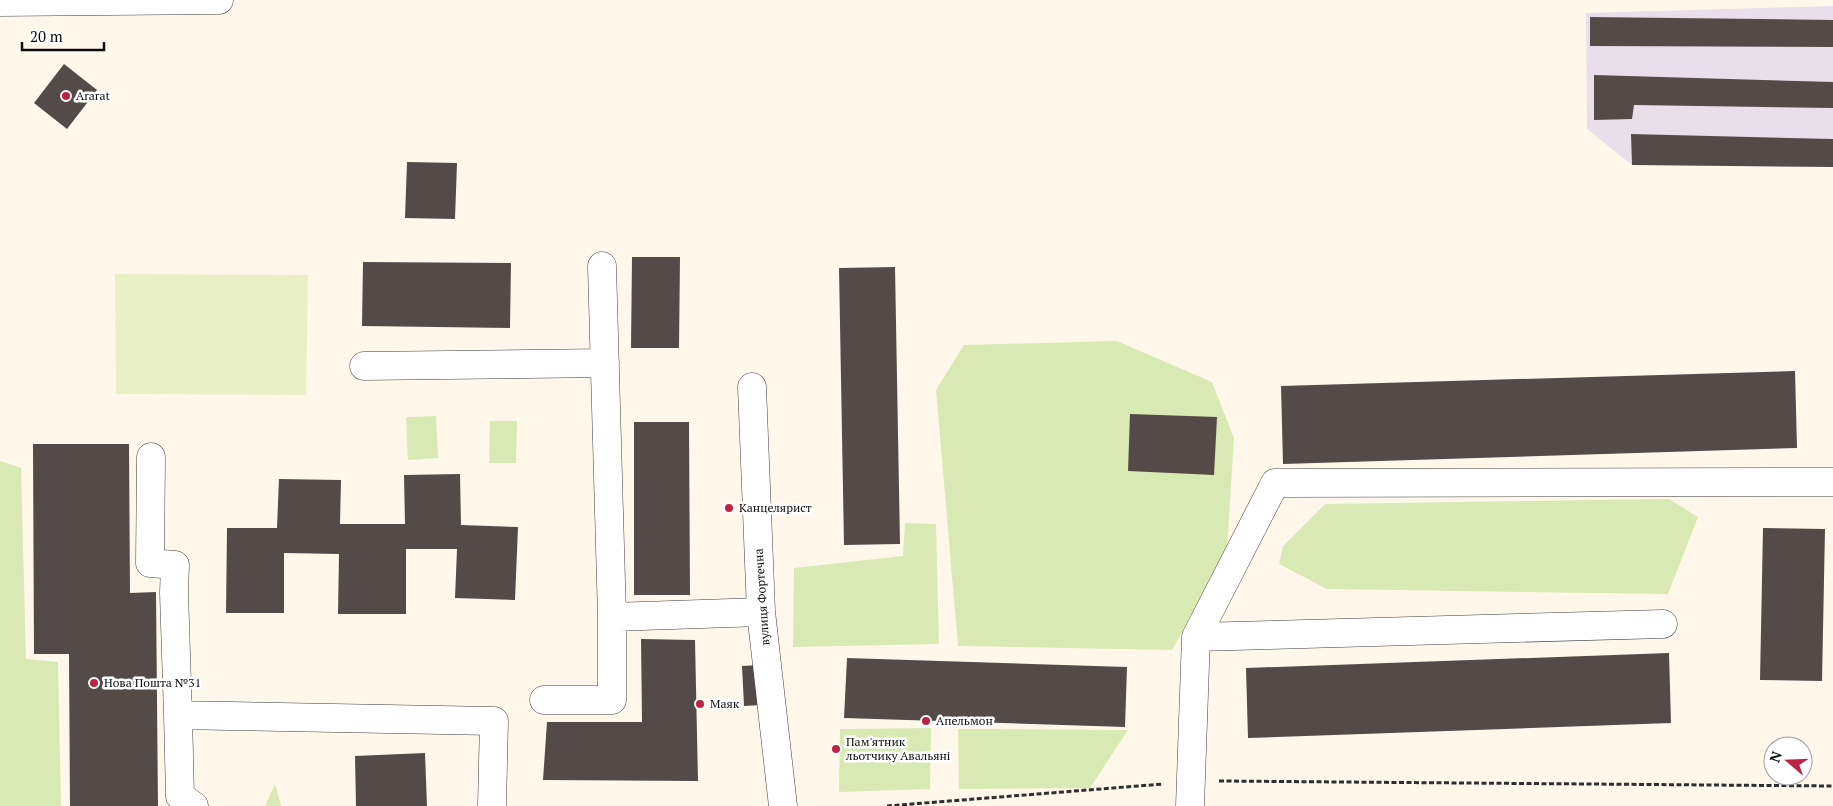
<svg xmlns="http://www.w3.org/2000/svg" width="1833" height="806" viewBox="0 0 1833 806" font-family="'PT Serif',serif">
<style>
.industrial{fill:#e8dfeb}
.green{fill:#d9e9b4}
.pitch{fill:#e9f0c6}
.building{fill:#544b48}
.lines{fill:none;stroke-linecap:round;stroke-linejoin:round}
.minor-casing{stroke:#3f3f3f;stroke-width:29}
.path{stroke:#2e2e2e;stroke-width:3;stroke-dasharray:5 2.5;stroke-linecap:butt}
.minor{stroke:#fff;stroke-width:28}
.poi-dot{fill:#bd2244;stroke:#fff;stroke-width:2}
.labels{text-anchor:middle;stroke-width:5;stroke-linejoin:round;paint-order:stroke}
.poi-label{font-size:12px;fill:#0c0c0c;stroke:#fff;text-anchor:start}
.street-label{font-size:12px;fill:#0c0c0c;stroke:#fff}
</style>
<rect width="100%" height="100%" fill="#fff7ea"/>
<path class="industrial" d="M1833,6V167L1632,165L1587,129L1586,13Z"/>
<path class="green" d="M1117,341L1212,382L1234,438L1227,550L1172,650L958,646L936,390L964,345Z
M436,416L438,458L408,460L406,417Z
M490,421H517L516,463H489Z
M0,461L21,468L26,659L58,662L61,806H0Z
M1669,499L1698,517L1668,594L1327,589L1279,564L1283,546L1325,504Z
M905,523L936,524L939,644L793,647L794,568L903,556Z
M931,728L930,789L839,792L840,729Z
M958,729L1128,730L1090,788L959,789Z
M275,784L281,806H265Z"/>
<path class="pitch" d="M115,274L308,275L306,395L116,394Z"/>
<path class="building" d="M1590,17L1833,20V47L1590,46Z
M64,64L97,90L67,129L34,103Z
M1594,75L1833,82V108L1634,105L1632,119L1594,120Z
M1631,134L1833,139V167L1632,165Z
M407,162L457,163L455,219L405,218Z
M632,257H680L679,348H631Z
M363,262L511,263L510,328L362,326Z
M895,267L900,544L844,545L839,268Z
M1795,371L1797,448L1283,464L1281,386Z
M1130,414L1217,417L1214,475L1128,471Z
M634,422H689L690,595H634Z
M33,444H129L130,593L156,592L158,806H70L69,654H34Z
M460,474L461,525L518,527L515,600L455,598L457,549H406V614H338L339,554L284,553V613H226L227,528H277L279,479L341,480L340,524H405L404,475Z
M1763,528L1825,529L1822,681L1760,680Z
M641,639L695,640L698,781L543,780L547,722H642Z
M1669,653L1671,723L1248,738L1246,668Z
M847,658L1127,667L1125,727L844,718Z
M759,665L761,705L744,706L742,666Z
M425,753L427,806H356L355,756Z"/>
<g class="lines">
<defs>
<path id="minor" d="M0,2L219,0
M364,366L605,363
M752,387L761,612L783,806
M151,457L150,563L175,565L174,593L178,715L494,721L492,806
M612,617L761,612
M1196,637L1663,624
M544,700H612V617L602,266
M178,715L180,796L194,806
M1190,806L1196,637L1275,483L1833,482"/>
</defs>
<use href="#minor" class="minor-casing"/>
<path class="path" d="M1219,781L1833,786
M887,806L1163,784"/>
<use href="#minor" class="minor"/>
</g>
<g class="poi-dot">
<circle cx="66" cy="96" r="5"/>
<circle cx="729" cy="508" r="5"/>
<circle cx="94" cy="683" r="5"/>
<circle cx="700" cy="704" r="5"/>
<circle cx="926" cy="721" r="5"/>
<circle cx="836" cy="749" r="5"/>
</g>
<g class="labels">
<g class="poi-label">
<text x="76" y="100">Ararat</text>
<text x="739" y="512">Канцелярист</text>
<text x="104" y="687">Нова Пошта №31</text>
<text x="710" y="708">Маяк</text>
<text x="936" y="725">Апельмон</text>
<text x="846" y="746">Пам'ятник<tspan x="846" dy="14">льотчику Авальяні</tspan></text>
</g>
<g class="street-label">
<text transform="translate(762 597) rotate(-94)" y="4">вулиця Фортечна</text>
</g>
</g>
<g transform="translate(1788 761) rotate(289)"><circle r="24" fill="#ffffff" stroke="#9e9e9e"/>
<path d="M0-4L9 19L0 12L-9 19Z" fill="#bd2244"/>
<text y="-8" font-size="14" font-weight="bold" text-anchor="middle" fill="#0c0c0c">N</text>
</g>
<path d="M22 42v8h82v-8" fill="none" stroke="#0c0c0c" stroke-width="2.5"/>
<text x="30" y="42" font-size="15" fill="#0c0c0c" stroke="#ffffff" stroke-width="4" paint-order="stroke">20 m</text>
</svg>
